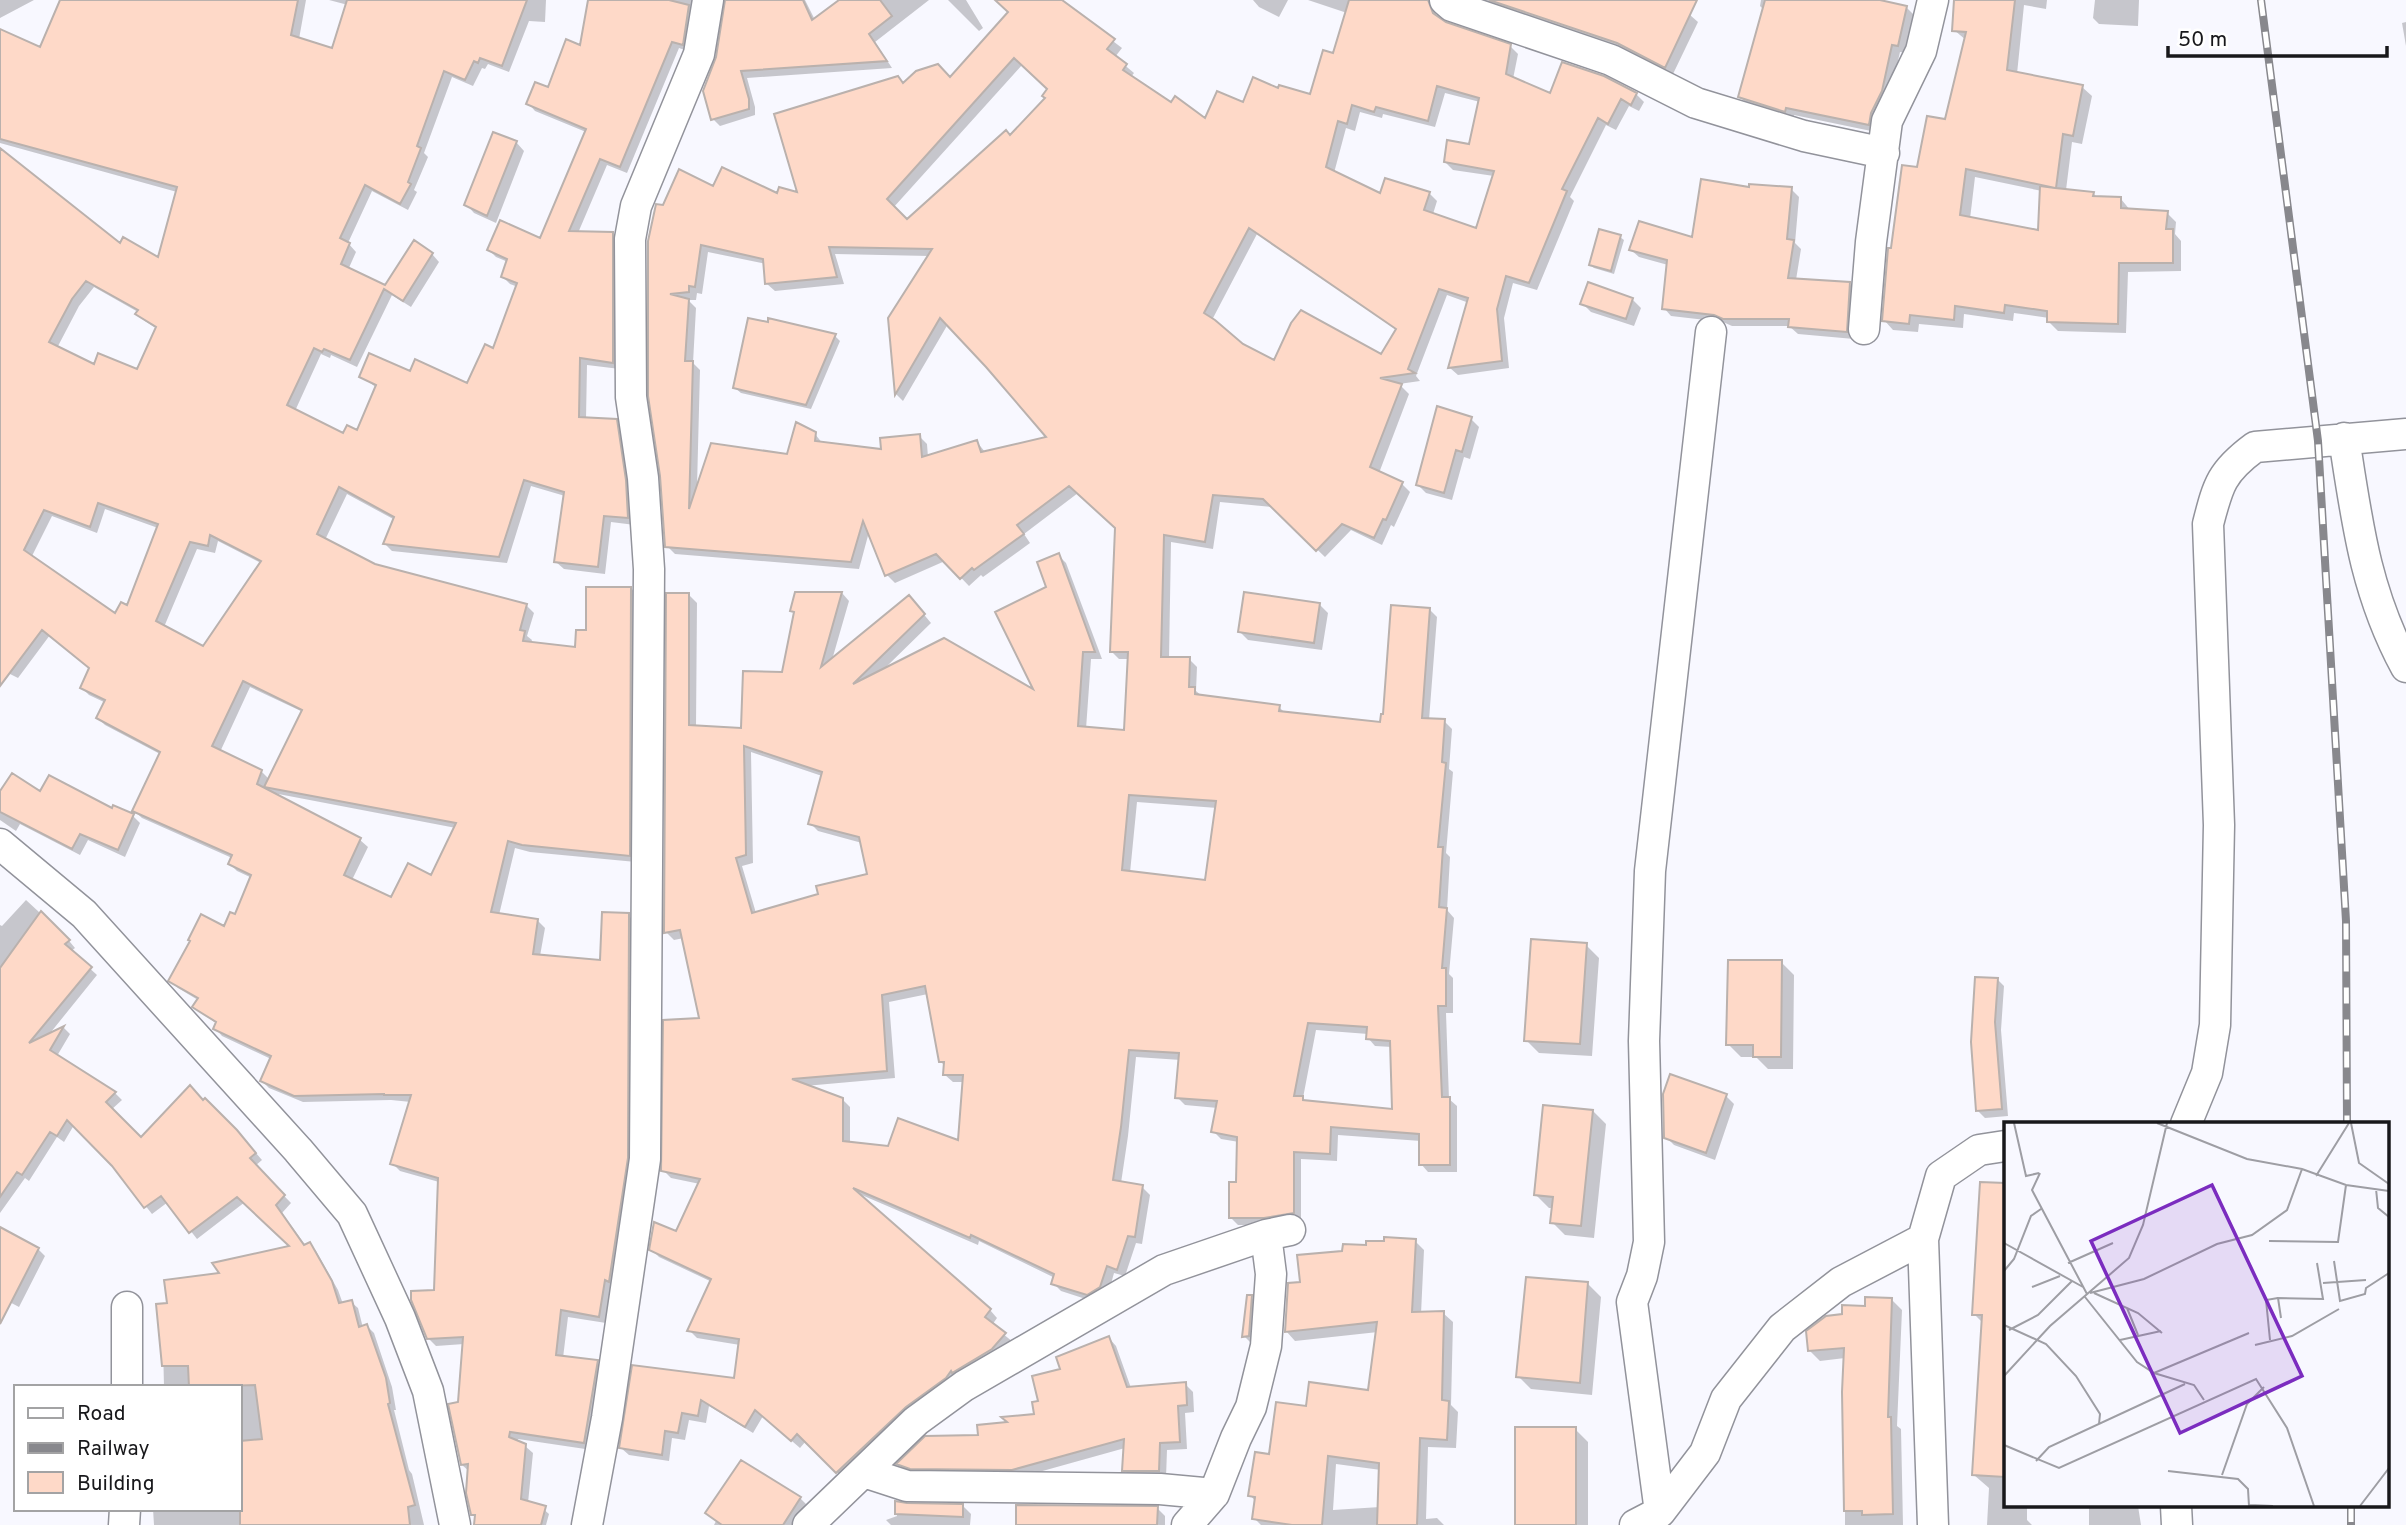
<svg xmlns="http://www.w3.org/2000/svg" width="2406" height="1525" viewBox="0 0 2406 1525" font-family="Overpass,sans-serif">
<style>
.shadow{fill:#0003;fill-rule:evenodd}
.building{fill:#fed9c8;stroke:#bab1ad;stroke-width:2;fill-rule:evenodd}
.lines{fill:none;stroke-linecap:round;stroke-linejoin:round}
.minor-casing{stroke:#92939b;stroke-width:33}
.minor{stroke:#fff;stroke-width:30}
.rail-casing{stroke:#88888d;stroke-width:8}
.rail{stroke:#fff;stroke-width:5;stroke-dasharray:16;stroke-linecap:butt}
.inset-road{fill:none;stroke:#9e9ea4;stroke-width:2}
.view{fill:#7b2cbf;fill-opacity:0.15;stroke:#7b2cbf;stroke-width:3.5}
.inset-edge{fill:none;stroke:#18181b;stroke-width:3.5}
</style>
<rect width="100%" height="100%" fill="#f8f8ff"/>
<path class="shadow" d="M0,0H34L0,18Z
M62,0H306L299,39L333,51L348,5L329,0H546L545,22L529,21L509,72L488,64L485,69L482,68L473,86L452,77L424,153L428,157L414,190L417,192L408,210L372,191L348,243L356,252L348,270L386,287L432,254L439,262L411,307L392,295L357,367L331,355L330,358L321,354L295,411L344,435L358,433L377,388L361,376L411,373L468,386L494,350L518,287L510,284L503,277L508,262L496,257L489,250L541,240L586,132L535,111L528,103L549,90L582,48L590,0H701L690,52L679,48L627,173L607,165L578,233L613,234L620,241V369L587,365L586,419L616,421L623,428L635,525L611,522L605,574L564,569L556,562L565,496L531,486L507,563L392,551L385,544L395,520L347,494L325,540L374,566L527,606L534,613L527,636L532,640L531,644L577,649L588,632L631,588L638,596L636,862L530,852L515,848L499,915L537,920L545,928L540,956L602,962L628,915L636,923L634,1166L606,1323L568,1317L563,1358L597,1362L604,1369L592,1450L518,1439L517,1442L525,1446L533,1453L528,1503L541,1507L549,1514L546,1525H476V1518L472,1514L470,1472L462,1465L459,1403L464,1344L436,1346L428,1338L436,1291L439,1182L400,1171L392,1163L411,1102L391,1100L303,1102L269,1088L262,1081L271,1059L222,1036L215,1028L217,1024L194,1007L198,1000L178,988L170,980L236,917L252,878L237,871L230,864L232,858L142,818L134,811L160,754L105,725L98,718L106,703L89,695L82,688L91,669L50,635L18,678L0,669V628L116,615L128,607L158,528L105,509L97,533L52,516L23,574L0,562V151L120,246L159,260L177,192L0,143V31L41,49ZM94,287L138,312L137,314L145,321L157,329L138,371L95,366L57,348L79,306ZM218,541L261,563L204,648L164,627L197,549L215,553ZM250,687L303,712L270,780L261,771L220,752ZM273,793L456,828L432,877L392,899L352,880L368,847L360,840Z
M726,0H805L815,20L849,0H929L875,42L892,68L747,78L755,107V115L720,126L713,119L718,57Z
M948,0H966L983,28L979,31Z
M999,0H1059L1122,48L1115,57L1134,73L1131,77L1171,104L1206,121L1279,91L1312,96L1334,55L1347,13L1308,0H1438L1435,5L1436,15L1442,22L1510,46L1518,54L1513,79L1551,95L1636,94L1644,102L1639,111L1629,106L1616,130L1606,125L1570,197L1574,201L1537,290L1513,283L1504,318L1509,368L1458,375L1450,368L1469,303L1447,295L1416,376L1420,381L1399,384L1409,394L1379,473L1402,484L1410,492L1394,527L1391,525L1382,545L1351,530L1325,557L1273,507L1220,502L1213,549L1171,542L1169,659H1189L1197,667L1196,691L1203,697L1279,707L1285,713L1382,723L1429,609L1437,617L1429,720L1444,721L1452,729L1449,769L1453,772L1446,853L1450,857L1447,910L1454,918L1449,974L1453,978V1013H1446L1449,1099L1457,1106V1172H1428L1421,1164V1141L1338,1135L1337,1161L1301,1159V1221L1272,1225H1238L1230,1217L1238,1184L1239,1142L1221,1139L1213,1131L1218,1108L1185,1105L1177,1097L1181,1060L1136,1057L1128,1136L1121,1183L1142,1187L1150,1195L1142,1244L1136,1243L1125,1276L1114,1273L1108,1295L1095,1302L1061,1291L1053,1283L1055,1278L979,1241L978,1245L857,1193L990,1310L997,1318L992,1325L1013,1342L845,1480L806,1441L800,1448L763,1416L753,1433L709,1406L706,1423L689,1420L685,1440L672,1438L669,1461L629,1455L621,1448L634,1367L735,1380L740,1345L697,1338L689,1330L712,1282L659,1257L651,1249L676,1233L700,1184L671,1178L663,1170L701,1019L684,938L674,940L666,932L689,595L697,603L696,727L743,730L784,674L795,614L792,610L842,593L849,601L832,660L916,605L931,623L883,670L1038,694L1048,587L1058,555L1066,563L1102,659H1091L1086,729L1126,732L1130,659H1119L1112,652L1117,528L1078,493L1024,534L1030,543L983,577L981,575L969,586L945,561L895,583L887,575L869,532L859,569L675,554L667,546L664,207L714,188L778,195L799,194L904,85L950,79L1010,12ZM1022,65L1049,90L1047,98L1010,137L907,221L893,208ZM1445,93L1480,102L1470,146L1445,162L1453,170L1494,176L1478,230L1433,214L1437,201L1429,193L1382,195L1334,173L1346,128L1355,131L1360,112L1382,118L1383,114L1435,127ZM1257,234L1397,330L1381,356L1274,363L1242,346L1212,320ZM708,252L766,264L767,284L775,291L844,284L835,254L929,256L890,318L896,394L903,401L948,324L987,365L1049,438L985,452L977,442L928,457L927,444L919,436L883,452L823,444L815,434L788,456L697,487L700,370L693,363L696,308L688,300H696L697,293L702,294ZM751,752L822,776L810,823L818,831L862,843L869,875L821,895L756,913L742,866L753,863ZM1137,802L1217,808L1206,882L1130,873ZM928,994L940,1061L945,1066V1075L953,1082H964L959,1143L889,1148L850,1143V1107L842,1099L805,1086L895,1078L889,1002ZM1316,1030L1368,1034V1038L1375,1046L1392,1047L1394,1111L1307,1102L1303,1098Z
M1253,0H1288L1279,17L1259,7Z
M1477,0H1654L1690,15L1698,22L1673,74L1626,51Z
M1761,0H1871L1906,7L1914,15L1906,53L1900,52L1889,100L1876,132L1794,115L1793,119L1748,105L1740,97L1764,10L1760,6Z
M1956,0H2047L2046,9L2024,5L2017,74L2082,87L2092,96L2082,144L2072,142L2066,190L2093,193L2098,198L2121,199L2130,210L2167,213L2176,222L2175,234L2181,241V271L2128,272L2126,333L2058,331L2049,322V318L2014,313L2013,321L1964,314L1963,328L1919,324L1918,332L1893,330L1884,320L1892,250L1918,169L1946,121L1966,40L1954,30ZM1975,177L2042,191L2039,232L1970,219Z
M2095,0H2139L2138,26L2099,24L2093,18Z
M2406,22V46L2402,23Z
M516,142L524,151L496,223L474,213L466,204Z
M1751,189H1791L1799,197L1795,243L1801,249L1796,280L1849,284L1857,291L1854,339L1798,334L1789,326H1732L1723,322L1671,316L1664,308L1668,265L1639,257L1631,250L1693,239Z
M1620,237L1624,240L1614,274L1594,268L1591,265Z
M1632,299L1641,308L1634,326L1591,312L1582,303Z
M770,324L835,336L840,341L811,409L741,393L735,388Z
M1471,419L1479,427L1470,459L1464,457L1452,500L1426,493L1418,485Z
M1319,604L1328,613L1322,650L1248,640L1240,632Z
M0,794H41L133,816L140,823L125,857L88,840L80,855L20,824L16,831L0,820Z
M26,900L65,936L75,948L71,951L97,975L47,1037L64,1028L70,1034L57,1056L115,1093L122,1100L111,1110L141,1140L244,1139L262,1160L255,1166L291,1203L282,1213L306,1246L309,1244L316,1251L338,1290L343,1304L351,1302L358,1308L363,1328L367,1326L374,1333L392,1387L396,1410H394L409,1470L412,1474L424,1525H154L153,1509H240V1387H164L163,1345L169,1305L222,1274L292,1247L245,1202L197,1239L168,1202L152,1214L113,1165L74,1125L64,1142L57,1137L29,1181L25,1178L0,1213V925L2,926Z
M1586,945L1599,958L1592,1056L1539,1053L1526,1040Z
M1781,962L1794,975L1793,1069H1768L1756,1057H1741L1728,1044Z
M1997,979L2004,986L2001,1030L2008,1116L1985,1118L1978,1111Z
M1726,1096L1734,1104L1715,1160L1674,1145L1666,1137Z
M1593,1111L1606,1124L1594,1238L1565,1235L1552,1222L1554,1208H1549L1536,1195Z
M1981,1183L2005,1185V1506H2027V1520L2032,1525H1987L1989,1488L1974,1475L1983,1323L1974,1314Z
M0,1229L38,1249L45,1256L19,1307L0,1297Z
M1415,1241L1424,1250L1421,1314L1443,1313L1453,1322L1451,1405L1458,1412L1456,1448L1428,1447L1426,1519L1437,1518L1444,1525H1261L1254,1518L1256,1502L1250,1495L1270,1456L1308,1408L1369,1392L1378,1332L1295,1341L1286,1331L1302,1284L1344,1252ZM1336,1464L1381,1470L1380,1507L1333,1510Z
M1588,1284L1601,1297L1592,1395L1531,1389L1518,1376Z
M1251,1297L1260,1306L1252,1344L1244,1336Z
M1891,1299L1902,1310L1897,1426L1901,1429L1903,1525H1845V1358L1820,1361L1809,1350L1844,1316Z
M1109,1338L1116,1346L1131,1388L1185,1384L1193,1392L1194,1412L1185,1413L1187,1449L1167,1450L1166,1478H1132L1124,1470L1125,1448L1021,1477L906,1471L899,1464L1036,1416L1040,1403L1063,1370Z
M1575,1429L1588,1442V1525H1516Z
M741,1463L800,1498L806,1504L793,1525H714L716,1521L707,1513Z
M897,1503L963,1506L971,1514L970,1525H891L886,1520L897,1516Z
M2089,1506H2138L2141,1525H2089Z
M1157,1508L1165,1516V1525H1018Z"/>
<path class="building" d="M60,0H298L291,35L332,48L347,0H527L502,66L480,58L478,63L474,61L465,80L444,71L417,146L421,148L408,182L411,184L400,204L365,185L340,238L350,243L341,264L385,285L414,240L433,253L403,301L384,289L350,360L324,349L322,352L314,348L287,405L343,433L347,425L357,430L376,385L359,377L369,353L410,371L415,359L467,383L485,344L493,348L517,283L501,277L507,259L487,250L500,220L540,238L586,129L526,104L535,82L548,87L566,39L580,45L588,0H669L689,5L683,45L672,42L620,167L600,159L569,231L613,232V363L580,358L579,417L617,419L626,480L628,518L604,516L598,567L554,562L564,492L524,480L499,557L383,544L394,517L339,487L317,534L375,564L527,604L520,630L525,631L523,641L575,647L576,630H586V587H631L630,856L522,845L508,841L491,912L538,919L533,954L600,960L602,912L629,913L628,1158L609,1282L605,1280L599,1317L561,1310L556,1355L598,1360L584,1443L510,1432L509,1437L526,1444L521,1499L546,1506L541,1525H474L475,1515H471L466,1493L468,1464L461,1465L448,1404L458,1402L463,1337L427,1339L411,1300V1291L434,1290L438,1178L390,1164L411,1095H384V1094L294,1096L260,1081L271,1056L213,1029L216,1022L192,1007L198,998L168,981L190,941L188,940L201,914L224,926L230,912L235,914L251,875L228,864L232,855L132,811L160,752L96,718L105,700L80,688L89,668L42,630L0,686V148L120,243L123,237L158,257L177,187L0,139V29L40,47ZM86,281L138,310L135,314L156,327L137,369L98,353L94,364L49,342L72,299ZM98,503L158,524L127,605L121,602L115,613L24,550L44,510L90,527ZM210,535L261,561L203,646L156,621L190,542L208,546ZM243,681L302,710L264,787L456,823L431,875L408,863L391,897L344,875L361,838L257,784L262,770L212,746Z
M725,0H803L812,20L839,0H880L892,16L869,34L887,61L741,71L749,99V109L711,120L703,91L716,57Z
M995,0H1062L1115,39L1107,49L1127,64L1123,70L1171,102L1175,96L1205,118L1217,91L1243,102L1253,77L1278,88L1279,85L1310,94L1323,50L1333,53L1349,0H1428L1433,13L1446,22L1511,44L1506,74L1550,93L1562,62L1604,76L1637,93L1631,105L1621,99L1608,124L1598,118L1562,189L1567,191L1529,283L1506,276L1497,309L1502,361L1448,368L1468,298L1439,289L1408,369L1415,373L1380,378L1402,384L1370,467L1403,482L1386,520L1383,519L1374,538L1342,524L1316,551L1263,499L1213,495L1205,542L1164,535L1161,657H1190L1189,687H1195V694L1280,705L1279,711L1380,722L1381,714H1383L1391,605L1430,608L1422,718L1445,719L1442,762L1446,763L1438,847H1443L1439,907L1447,908L1442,968H1446V1006H1438L1442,1097H1450V1165H1419V1134L1331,1127L1330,1154L1294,1152V1213L1264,1218H1229V1182H1236L1237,1137L1211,1132L1217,1101L1175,1098L1179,1053L1129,1050L1121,1127L1113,1180L1143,1185L1135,1237L1128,1236L1117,1270L1107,1266L1100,1287L1087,1295L1051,1284L1054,1274L971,1235L970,1238L853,1188L991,1309L985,1317L1006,1333L992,1349L952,1373L951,1371L946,1378L906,1407L836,1473L797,1434L791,1441L755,1410L745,1427L701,1400L698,1416L682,1413L678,1433L665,1431L662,1455L619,1448L632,1365L734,1378L739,1339L687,1331L711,1279L649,1250L654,1222L676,1231L700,1179L661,1171L663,1020L699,1018L680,930L664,933L666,593H689V725L741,728L743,671L782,672L794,612L790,611L795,592H842L821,667L909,595L925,614L853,684L944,638L1033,689L995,612L1046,587L1037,562L1059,553L1095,652H1083L1078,726L1124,730L1128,652H1110L1115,528L1069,486L1017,525L1024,534L974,570L972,568L960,579L936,554L885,576L863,521L851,562L665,547L660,476L648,396V241L656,204L663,205L679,169L713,186L722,167L777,193L779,187L797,192L774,114L898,76L903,83L916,71L938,64L950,77L1008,12ZM1014,58L1047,89L1042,96L1045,98L1010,135L1006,130L907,219L887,199ZM1437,86L1479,98L1469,144L1447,140L1444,162L1494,171L1476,228L1424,210L1430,192L1385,178L1380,193L1326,167L1338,121L1347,124L1352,105L1374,112L1376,107L1428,121ZM1249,228L1396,329L1381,354L1301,310L1291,323L1274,360L1243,344L1215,320L1204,313ZM701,245L763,259L765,284L837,277L829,247L932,249L888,318L895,395L940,318L986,367L1046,437L981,452L977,440L922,457L920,434L880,438L881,449L815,441L816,432L796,422L787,454L711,443L689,509L693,361H685L689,299L670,294L689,292V286L695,287ZM744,746L822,772L808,824L859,837L867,874L816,886L818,894L752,913L736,858L746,855ZM1129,795L1216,801L1205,880L1122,870ZM925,986L939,1062H944L943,1075H963L958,1140L898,1118L888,1146L843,1141V1098L792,1079L887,1071L882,995ZM1308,1023L1367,1027L1366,1039L1390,1041L1392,1109L1303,1100V1096H1294Z
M1489,0H1697L1665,68L1617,43Z
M1765,0H1880L1907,6L1898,46L1892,45L1882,91L1871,113L1869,125L1786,108L1785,112L1738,97Z
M1954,0H2015L2007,70L2083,85L2073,136L2063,134L2056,188L2094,192L2093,196L2121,197V208L2168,211L2166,229H2173V263H2119L2118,324L2047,322V311L2005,305L2004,313L1955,306L1954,320L1910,315L1909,324L1882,321L1888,248H1891L1902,165L1917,167L1927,116L1945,119L1966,32L1952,31ZM1966,169L2055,188L2040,186L2038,230L1960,215Z
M493,132L517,141L487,216L464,205Z
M1701,179L1749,187V184L1792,187L1787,239L1794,240L1788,278L1850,282L1847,332L1788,327L1789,319H1723L1714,315L1662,309L1667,260L1629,250L1639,221L1692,237Z
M1599,229L1621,235L1611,271L1589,265Z
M1588,282L1633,298L1626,319L1580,304Z
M748,318L768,322V318L836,334L806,405L733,388Z
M1437,406L1472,417L1462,452L1456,450L1444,493L1416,485Z
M1244,592L1320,603L1314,643L1238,632Z
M12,773L40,791L49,775L112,808L113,805L134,814L118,850L80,834L72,849L0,812V791Z
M41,911L70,940L65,944L92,967L29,1043L64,1026L50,1050L116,1092L106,1102L141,1137L190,1085L203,1100L205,1098L237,1130L256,1153L250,1158L285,1195L276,1205L304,1245L310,1242L332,1281L339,1303L352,1300L359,1327L367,1324L386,1378L390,1403L388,1404L415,1505L408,1507L410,1525H240V1441L262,1439L255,1385L189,1387L188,1366H162L156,1304L167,1303L164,1280L219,1273L212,1263L289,1246L237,1197L189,1233L161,1196L144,1208L112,1166L67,1120L57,1136L50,1132L22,1175L17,1172L0,1197V968Z
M1531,939L1587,943L1580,1044L1524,1041Z
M1728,960H1782L1781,1057H1753V1045H1726Z
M1975,977L1998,978L1995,1022L2002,1109L1976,1111L1971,1042Z
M1670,1074L1727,1094L1706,1153L1664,1138L1663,1094Z
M1543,1105L1593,1110L1581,1226L1550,1223L1553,1197L1534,1195Z
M1980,1182L2005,1183V1477L1972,1475L1982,1315H1972Z
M0,1227L39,1248L0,1324Z
M1384,1237L1416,1239L1412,1312L1444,1311L1442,1400L1449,1401L1447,1440L1420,1438L1417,1525H1377L1379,1463L1328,1456L1322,1525H1292L1252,1519L1255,1497L1248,1496L1255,1452L1269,1454L1276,1402L1306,1406L1309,1382L1368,1390L1377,1322L1285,1332L1288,1283L1300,1282L1297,1255L1342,1251L1343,1244L1366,1245V1241H1384Z
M1526,1277L1588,1282L1580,1383L1516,1377Z
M1247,1295H1252L1249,1336L1242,1337Z
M1865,1297L1892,1298L1888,1417H1891L1893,1514L1862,1515V1511H1844L1842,1392L1844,1348L1808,1351L1806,1331L1826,1316L1842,1314V1305L1865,1306Z
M1109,1336L1127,1387L1186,1382L1187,1405L1178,1406L1180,1442L1160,1443L1159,1471H1122L1124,1439L1012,1470L910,1469L896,1464L925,1436L978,1435L977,1425L1007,1422L1001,1417L1034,1414L1032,1402L1038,1401L1032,1376L1060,1369L1056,1357Z
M1515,1427H1576V1525H1515Z
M741,1460L801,1497L783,1525H722L705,1513Z
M895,1501L907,1503L963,1504V1517L895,1514Z
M1016,1505L1158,1506L1157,1525H1016Z"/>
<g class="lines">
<defs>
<path id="minor" d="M1445,0L1452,6L1611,60L1696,103L1804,136L1884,153
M1864,329L1871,242L1887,121L1921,51L1933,0
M2344,438C2357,522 2365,591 2406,667
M0,844L84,914L298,1150L352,1214L400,1318L428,1391L455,1525
M2186,1124L2207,1073L2215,1025L2219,825L2208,524C2218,485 2221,472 2255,447L2406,434
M127,1387V1307
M864,1472L907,1486L1160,1489L1214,1494
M2176,1506L2177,1525
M1660,1512L1632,1302L1642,1276L1649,1242L1644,1041L1650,871L1711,332
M124,1525L125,1509
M587,1525L607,1418L645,1159L649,569L643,478L631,397L630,239L636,206L699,54L708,0
M808,1525L916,1421L964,1386L1164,1270L1266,1235L1290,1230
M1187,1525L1214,1494L1236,1438L1251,1407L1266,1346L1271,1274L1266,1235
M1635,1525L1660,1512L1705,1453L1726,1399L1782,1328L1841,1282L1923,1239
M1933,1525L1923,1239L1941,1176L1979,1150L2005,1146"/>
</defs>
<use href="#minor" class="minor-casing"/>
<use href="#minor" class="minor"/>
<defs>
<path id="rail" d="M2261,0L2318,441L2346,921L2347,1124
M2351,1506V1525"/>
</defs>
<use href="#rail" class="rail-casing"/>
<use href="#rail" class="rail"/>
</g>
<g transform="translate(2004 1122)">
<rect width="385" height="385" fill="#f8f8ff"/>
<path class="inset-road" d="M10,1L22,54L35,51M153,1L243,37L298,47L342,63L385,69M347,1L355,41L385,62M36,51L28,68L83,172M312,54L345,1M372,67L374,86L385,95M265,119L334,120L342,63M0,121L79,165M330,139L336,179L361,172L362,166L385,151M64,141L109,121M0,149L10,137L27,94L37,87M319,161L362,158M28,165L56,154M86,171L140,157L213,122L248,113L283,88L298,47M90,171L134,191L158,211M81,175L133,240L150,251L190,263L200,278M123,186L134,213M277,196L274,176L319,177L313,141M0,203L42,222L72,254L96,292L95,302M5,208L34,193L68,159M116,218L157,209M266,218L262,178L274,176M251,223L288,214L335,187M150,251L245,211M0,254L46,204L125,136L139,103L163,1M0,323L55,346L252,257L283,306L310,384M32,339L45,325L181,262M164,349L234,357L244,367L245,384M218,353L243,282L260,265M245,383L269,384M356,384L385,346"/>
<path class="view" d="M208,63L298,254L176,311L87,119Z"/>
<rect width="385" height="385" class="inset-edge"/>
</g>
<rect x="14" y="1385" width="228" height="126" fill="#ffffff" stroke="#a3a3a4" stroke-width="2"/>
<rect x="28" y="1408" width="35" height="10" fill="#ffffff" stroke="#a3a3a4" stroke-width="2"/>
<text x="77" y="1420" font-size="21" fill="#18181b">Road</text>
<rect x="28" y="1443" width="35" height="10" fill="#88888d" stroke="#a3a3a4" stroke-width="2"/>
<text x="77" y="1455" font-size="21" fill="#18181b">Railway</text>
<rect x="28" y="1472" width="35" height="21" fill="#fed9c8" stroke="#a3a3a4" stroke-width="2"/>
<text x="77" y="1490" font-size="21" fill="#18181b">Building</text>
<path d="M2168 46v10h219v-10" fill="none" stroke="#18181b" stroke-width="3.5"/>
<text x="2178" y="46" font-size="21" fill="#18181b" stroke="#ffffff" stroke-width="5" paint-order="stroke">50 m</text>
</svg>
